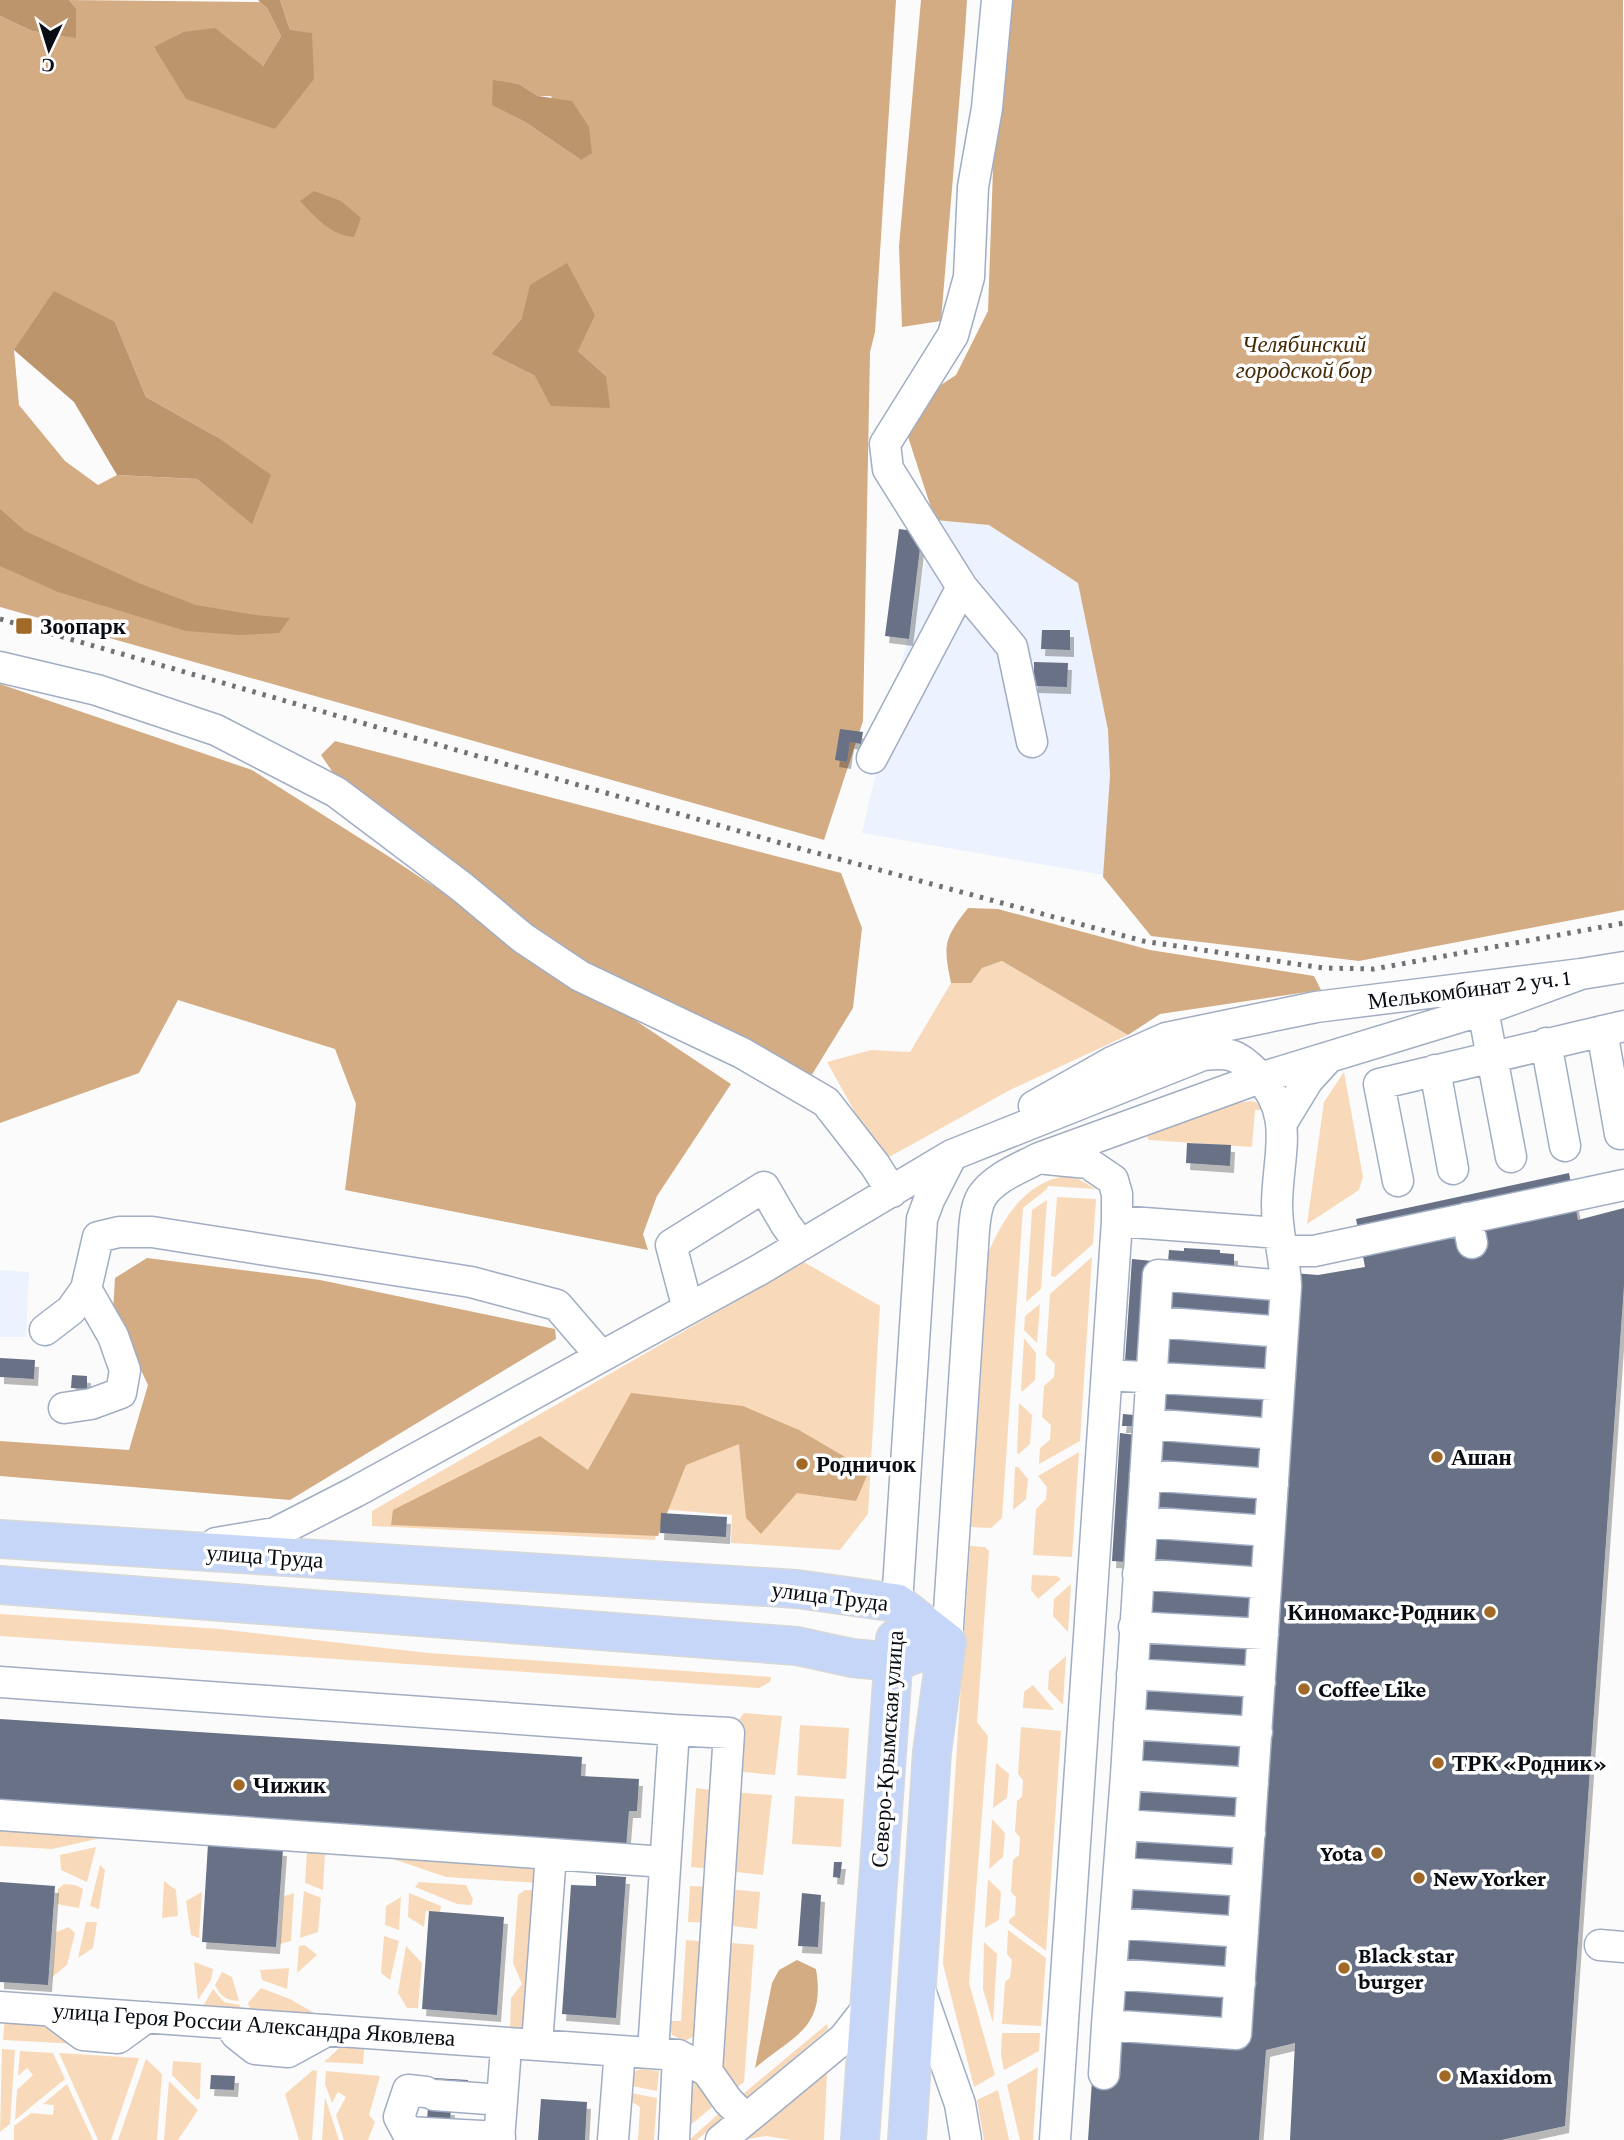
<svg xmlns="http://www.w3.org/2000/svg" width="1624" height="2140" viewBox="0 0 1624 2140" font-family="'Crimson Pro',serif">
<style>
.built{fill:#ecf2fe}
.green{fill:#f8daba}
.forest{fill:#d3ac83;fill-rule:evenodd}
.water{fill:#bc956d}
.building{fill:#677186;filter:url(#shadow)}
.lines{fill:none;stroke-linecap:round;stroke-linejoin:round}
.minor-casing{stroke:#a1adc3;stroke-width:33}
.major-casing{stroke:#d7d8d9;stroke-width:40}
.minor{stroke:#fff;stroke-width:30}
.major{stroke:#c5d6f8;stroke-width:37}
.rail{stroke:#6f7175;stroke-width:5;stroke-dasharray:3.5 7;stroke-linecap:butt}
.poi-dot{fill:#a16925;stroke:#fff;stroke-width:2.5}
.labels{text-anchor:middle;stroke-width:7;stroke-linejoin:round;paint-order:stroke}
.park-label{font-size:23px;font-style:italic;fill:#452a08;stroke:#fff}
.poi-label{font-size:23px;font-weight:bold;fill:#080c13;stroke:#fff;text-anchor:start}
.street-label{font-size:23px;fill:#080c13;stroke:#fff}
</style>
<defs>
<filter id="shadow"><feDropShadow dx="4" dy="7" stdDeviation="0" flood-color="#0004"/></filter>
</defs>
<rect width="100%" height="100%" fill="#fbfbfb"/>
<path class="built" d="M935,520L989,525L1078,583L1108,730L1149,883L862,833Z
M0,1270L29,1272L26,1337H0Z"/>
<path class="green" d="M1002,961L1128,1035L1010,1090L882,1161L827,1062L871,1050L910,1052L951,983H971L982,968Z
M1344,1072L1363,1177L1359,1190L1307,1224L1324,1102Z
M1251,1101L1256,1102L1263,1110H1255L1252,1147L1149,1140L1147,1137L1150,1134L1231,1104Z
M1065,1176L1078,1179L1096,1189L1048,1186L1047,1189L1023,1208L1002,1518L991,1528L971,1527L989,1251C1004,1217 1025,1183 1065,1176Z
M1057,1197L1096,1199L1093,1244L1055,1277L1051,1276Z
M1047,1200L1041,1289L1026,1302L1032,1210Z
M1092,1257L1080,1441L1039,1464L1040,1448L1050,1440L1051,1425L1042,1417L1044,1386L1054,1377L1055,1364L1046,1355L1050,1294Z
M804,1262L880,1306L868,1514L840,1550L731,1543L732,1515L660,1509L655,1540L372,1526V1511Z
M1040,1304L1037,1343L1024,1330L1025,1316Z
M1024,1338L1036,1353L1035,1380L1023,1391H1021Z
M1019,1403L1032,1415L1030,1444L1019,1454L1017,1453Z
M1079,1452L1072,1557L1033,1555L1036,1509L1046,1499L1047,1487L1038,1476Z
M1015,1467H1018L1028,1479L1026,1499L1013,1510Z
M970,1546L985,1547L989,1551L977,1722L988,1736L969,1983L995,2075L974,2087L943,1964Z
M1032,1575L1057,1576L1061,1579L1038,1599L1031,1590Z
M1071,1584L1068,1632L1053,1616L1054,1599Z
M0,1614L219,1629L428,1653L771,1677L770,1682L759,1688L0,1636Z
M1066,1656L1063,1705L1048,1689L1049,1671Z
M1033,1685L1054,1710L1023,1708L1024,1692Z
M744,1713L782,1716L775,1775L735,1771L736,1723Z
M800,1725L849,1728L846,1779L797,1775Z
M1021,1727L1061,1731L1046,1951L1009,1923V1920L1015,1915L1016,1897L1011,1892L1013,1860L1019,1855L1020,1837L1015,1832L1017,1801L1022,1797L1023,1780L1018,1774Z
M996,1763L1009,1774L1007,1798L993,1808Z
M696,1788L718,1791L713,1869L691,1867Z
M733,1792L772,1795L763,1875L727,1871Z
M795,1796L844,1799L841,1847L792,1844Z
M992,1819L1005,1833L1003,1857L989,1869Z
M0,1828L110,1836L52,1849L0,1846Z
M96,1847L87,1882L61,1870L60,1855Z
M307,1850L325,1852L323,1890L305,1883Z
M387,1857L535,1864L539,1883L446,1877Z
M100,1865L105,1870L99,1909L90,1906Z
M988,1879L1001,1892L999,1920L985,1928Z
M164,1881L176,1890L178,1916L162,1918Z
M419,1882L466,1885L473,1899L471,1905L457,1904L415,1887Z
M64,1884L75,1885L83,1889L79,1908L57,1904L58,1889Z
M690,1886L713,1887L710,1923L688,1922Z
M726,1889L760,1892L757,1929L724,1925Z
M525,1890L538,1891L524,2030L510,2028L511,1998L522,1984L513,1963L518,1895Z
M304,1891L321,1898L318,1932L300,1938Z
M202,1892L199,1938L191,1935L186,1901Z
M294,1893L291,1941L280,1944L284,1896Z
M409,1893L441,1906L440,1912L426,1911L424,1927L408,1917Z
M401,1897L399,1930L385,1925L386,1906Z
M86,1922H97L93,1948L78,1958Z
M69,1927L75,1933L67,1965L52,1977L56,1932Z
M1008,1930L1046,1958L1041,2026L1002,2024L1005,1982L1010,1978L1012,1960L1007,1954Z
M384,1936L399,1941L390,1980L381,1973Z
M686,1940L709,1942L700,2033L685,2041L672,2035L668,2021H681Z
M722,1942L754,1945L744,2082L730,2093L715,2066Z
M984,1942L997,1954L993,2023L983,1989Z
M305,1945L317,1955L297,1973L299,1946Z
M406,1946L422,1963L418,2008H407L398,1993Z
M194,1962L213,1969L211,1980L198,2000Z
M289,1968L287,1989L262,1980L260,1970Z
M222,1972L232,1977L239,2001C227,2001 220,1996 215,1985Z
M261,1988L290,1999L321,2017L251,2012L248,2003Z
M213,1989L224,2002L240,2005L241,2011L202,2008Z
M5,2015L45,2017L79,2044L3,2040Z
M827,2024L828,2029L745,2100H736Z
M1002,2033H1040L1039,2051L1004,2070L1001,2055Z
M350,2038H365L363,2064L324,2062Z
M2,2049L15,2050L10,2124L0,2132Z
M20,2051L53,2053L65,2079L15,2120L17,2090L33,2075L27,2068L18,2076Z
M59,2053L139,2058L111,2140H98Z
M146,2059L162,2074L157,2140H118Z
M173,2061L201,2063L200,2098L197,2100L172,2075Z
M1038,2067L1033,2140H1020L1007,2085Z
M641,2069L659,2071L657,2091L632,2086L633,2072Z
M313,2070L317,2071L312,2140H299L285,2094Z
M326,2071L380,2076L369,2115L375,2122L368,2140H344L336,2115L346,2097L338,2092L332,2103L325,2084Z
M827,2071L824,2140H791L766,2136L743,2140Z
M169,2081L198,2110L178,2140H164Z
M690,2081H696L717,2103L682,2132Z
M67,2084L93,2140H14V2126L31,2113L53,2115L54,2105L43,2104Z
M998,2090L1009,2140H984L977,2100Z
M631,2093L657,2098L654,2140H638L640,2107L630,2101Z
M325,2097L339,2140H322Z
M723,2110L728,2114L697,2140H689Z"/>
<path class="forest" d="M69,0L261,2L267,8L281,36L263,66L183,32L154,48L275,129L290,30L280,0H896L875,332L870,352L863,721L824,840L0,607V16L32,31L76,37V8ZM493,81L519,84L538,96H551L581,160L525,122L493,105ZM522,318L578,351L606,376H535L491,354ZM115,322L146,397L217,437L252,523L197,479L117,475L98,485L65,461L19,405L14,350Z
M921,0H967L965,32L941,321L902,327L899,246Z
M999,0H1623L1624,910L1359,961L1151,936L1103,877L1110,776L1108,730L1078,583L989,525L935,520L900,412L956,375L988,311Z
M0,684L252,770L388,856L731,1084L657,1196L643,1234L648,1250L345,1190L356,1104L335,1049L178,1000L139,1073L0,1123Z
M335,741L841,873L862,928L853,1008L808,1081L534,936L426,840L340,783L321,755Z
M968,908L998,909L1150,950L1314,976L1321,990L1160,1014L1128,1035L1002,961L982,968L971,983H951C943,944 944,939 968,908Z
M147,1258L320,1280L555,1329L556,1339L290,1500L0,1476V1441L129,1450L148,1385L113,1311L115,1278Z
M631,1393L743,1406L799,1430L869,1471L856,1501L797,1493L761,1534L746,1518L739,1444L686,1465L658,1536L391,1525L393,1510L540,1436L588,1470Z
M797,1960L816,1969C826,2029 794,2035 755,2068L772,1983L779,1970Z"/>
<path class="water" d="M0,0H69L76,8V38L32,31L0,16Z
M258,0H280L290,30L312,33L314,79L275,129L186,99L154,47L183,32L215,28L263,66L281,36L267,8Z
M493,80L519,84L538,96L572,101L589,127L592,153L581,160L525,122L492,105Z
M314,191L341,201L361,218L354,237C332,236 315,217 300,201Z
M567,263L595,315L578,351L606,376L610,408L551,406L535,376L491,354L522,318L530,285Z
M54,291L115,322L146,397L217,437L271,475L252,524L197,479L117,475L74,402L14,350Z
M0,509L25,531L141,584L196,605L255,615L290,618L279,633L239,635L186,631L58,592L0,566Z"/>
<path class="building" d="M899,529L922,532L909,639L885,636Z
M1042,630H1070V650L1041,649Z
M1034,662L1068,663L1067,687L1034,686Z
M840,729L863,732L861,744L850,742L847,762L835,760Z
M1187,1143L1231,1145L1230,1166L1186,1163Z
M1569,1173L1578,1220L1624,1208V1285L1565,2126L1501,2140H1290L1295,2043L1266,2050L1259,2140H1088L1127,1562L1112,1561L1120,1433L1136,1435L1141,1362L1125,1361L1132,1259L1183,1264L1168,1262L1169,1250L1184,1251V1248L1220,1250V1253L1234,1254V1266L1219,1265V1267L1318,1275L1365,1267L1356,1219Z
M0,1358L35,1360L34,1379L0,1377Z
M72,1375L87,1376V1389L71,1388Z
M1123,1414L1134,1415L1133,1426H1122Z
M661,1513L727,1517L726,1537L660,1533Z
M0,1719L582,1757L581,1776L639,1779L637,1811H629L626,1848L566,1844V1839L0,1802Z
M208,1844L283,1849L276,1947L202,1942Z
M834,1862H842L840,1878L833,1877Z
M596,1875L626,1877L616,2018L562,2014L571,1885L596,1886Z
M0,1882L55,1886L48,1985L0,1982Z
M802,1893L821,1895L818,1947L798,1946Z
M429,1911L504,1917L497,2015L422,2009Z
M211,2075L235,2076L234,2090L210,2089Z
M434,2078L468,2080L467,2087L434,2085Z
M541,2099L587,2102L585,2140H538Z
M428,2107L451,2108L450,2122L427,2121Z"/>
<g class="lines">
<defs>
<path id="minor" d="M997,0L987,108L973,187L969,277L953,335L885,444L888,469L962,587L1012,647L1032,742
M0,667L97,690L216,730L336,792L462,887L523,938L580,976L742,1053L826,1102L875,1165L892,1192
M872,758L962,587
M1483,1010L1511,1157
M1602,1031L1620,1134
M1546,1043L1565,1146
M1435,1070L1453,1169
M1034,1106L1112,1062L1166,1038L1316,1007L1581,974L1624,967
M1283,1121L1308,1080L1329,1057
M1046,1159L1088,1163L1113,1180L1117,1194V1221L1055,2140
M1398,1181L1379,1084L1624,1026
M1467,1218L1472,1243
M1117,1221L1278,1233
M1284,1251H1314L1624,1185
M688,1309L671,1245L764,1187L786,1225L801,1245
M1156,1322L1283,1332
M45,1330L71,1310L86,1289
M1107,1375L1279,1385
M64,1408L91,1404L121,1393L125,1370L113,1336L86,1289L98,1237L119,1232H152L471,1282L557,1305L601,1356
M1149,1424L1276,1434
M1145,1475L1273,1484
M1142,1522L1269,1531
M216,1543L275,1533L355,1492L759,1270L952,1155L1203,1055C1230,1052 1237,1054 1256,1073C1297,1116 1277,1154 1277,1206C1277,1233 1285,1258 1286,1286L1236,2034L1107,2025L1126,1775L1158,1275L1286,1286
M1138,1574L1265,1583
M897,1603L922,1219L929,1200L952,1155
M1134,1627L1263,1634
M947,1642L974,1230C975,1219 976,1206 982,1196C995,1177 1020,1168 1039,1158L1260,1078L1483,1010L1581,974
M1132,1674L1260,1682
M0,1682L674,1730L653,2052
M1129,1724L1257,1732
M674,1730L729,1733L707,2071
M1126,1775L1253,1783
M0,1815L665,1862
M1122,1825L1250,1833
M1119,1873L1246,1881
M1115,1923L1243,1932
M1600,1945L1624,1947
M1111,1974L1240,1983
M920,1990L960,2104L966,2140
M0,2007L678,2055L707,2071L728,2101L746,2119
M51,2011L83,2035L118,2038L147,2017
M229,2023L236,2034L255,2049L288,2052L328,2030
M537,2044L551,1854
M1104,2074L1107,2025
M426,2092L408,2090L399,2117L407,2132L500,2137
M434,2095L502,2100
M499,2140L505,2061
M613,2140L619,2063
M674,2140L678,2055
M721,2140L844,2038L869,2006"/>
<path id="major" d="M0,1539L797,1589L897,1603L947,1642
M0,1585L797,1646L852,1658L894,1662L947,1642
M860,2140L895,1639
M907,2140L932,1752L947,1642"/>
</defs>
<use href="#minor" class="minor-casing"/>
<use href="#major" class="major-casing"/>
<use href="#minor" class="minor"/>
<use href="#major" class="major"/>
<path class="rail" d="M0,619L798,848L1143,941L1323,968L1374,969L1624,923"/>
</g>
<g class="poi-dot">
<rect x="15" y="617" width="18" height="18" rx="3.5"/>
<circle cx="1437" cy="1457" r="7"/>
<circle cx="802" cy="1464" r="7"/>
<circle cx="1490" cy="1612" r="7"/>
<circle cx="1304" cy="1689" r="7"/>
<circle cx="1438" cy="1763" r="7"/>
<circle cx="239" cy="1785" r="7"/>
<circle cx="1377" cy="1853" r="7"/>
<circle cx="1419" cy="1878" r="7"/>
<circle cx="1344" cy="1968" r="7"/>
<circle cx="1445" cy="2076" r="7"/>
</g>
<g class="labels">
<g class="park-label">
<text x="1304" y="352">Челябинский<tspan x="1304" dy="26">городской бор</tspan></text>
</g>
<g class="poi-label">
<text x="40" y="634">Зоопарк</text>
<text x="1451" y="1465">Ашан</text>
<text x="816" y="1472">Родничок</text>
<text x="1476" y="1620" text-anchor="end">Киномакс-Родник</text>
<text x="1318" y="1697">Coffee Like</text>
<text x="1452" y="1771">ТРК «Родник»</text>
<text x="253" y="1793">Чижик</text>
<text x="1363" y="1861" text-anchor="end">Yota</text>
<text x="1433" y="1886">New Yorker</text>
<text x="1358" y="1963">Black star<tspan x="1358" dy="26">burger</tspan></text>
<text x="1459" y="2084">Maxidom</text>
</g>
<g class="street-label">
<text transform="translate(1469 989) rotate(-7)" y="8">Мелькомбинат 2 уч. 1</text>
<text transform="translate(265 1556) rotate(4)" y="8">улица Труда</text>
<text transform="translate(830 1596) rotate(7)" y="8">улица Труда</text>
<text transform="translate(887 1749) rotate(-86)" y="8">Северо-Крымская улица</text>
<text transform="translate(254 2024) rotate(4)" y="8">улица Героя России Александра Яковлева</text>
</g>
</g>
<g transform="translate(49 49) rotate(184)" stroke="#ffffff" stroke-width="5" paint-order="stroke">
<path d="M0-5L12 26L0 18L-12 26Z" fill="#080c13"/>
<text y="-10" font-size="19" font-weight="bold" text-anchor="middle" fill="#080c13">С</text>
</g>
</svg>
